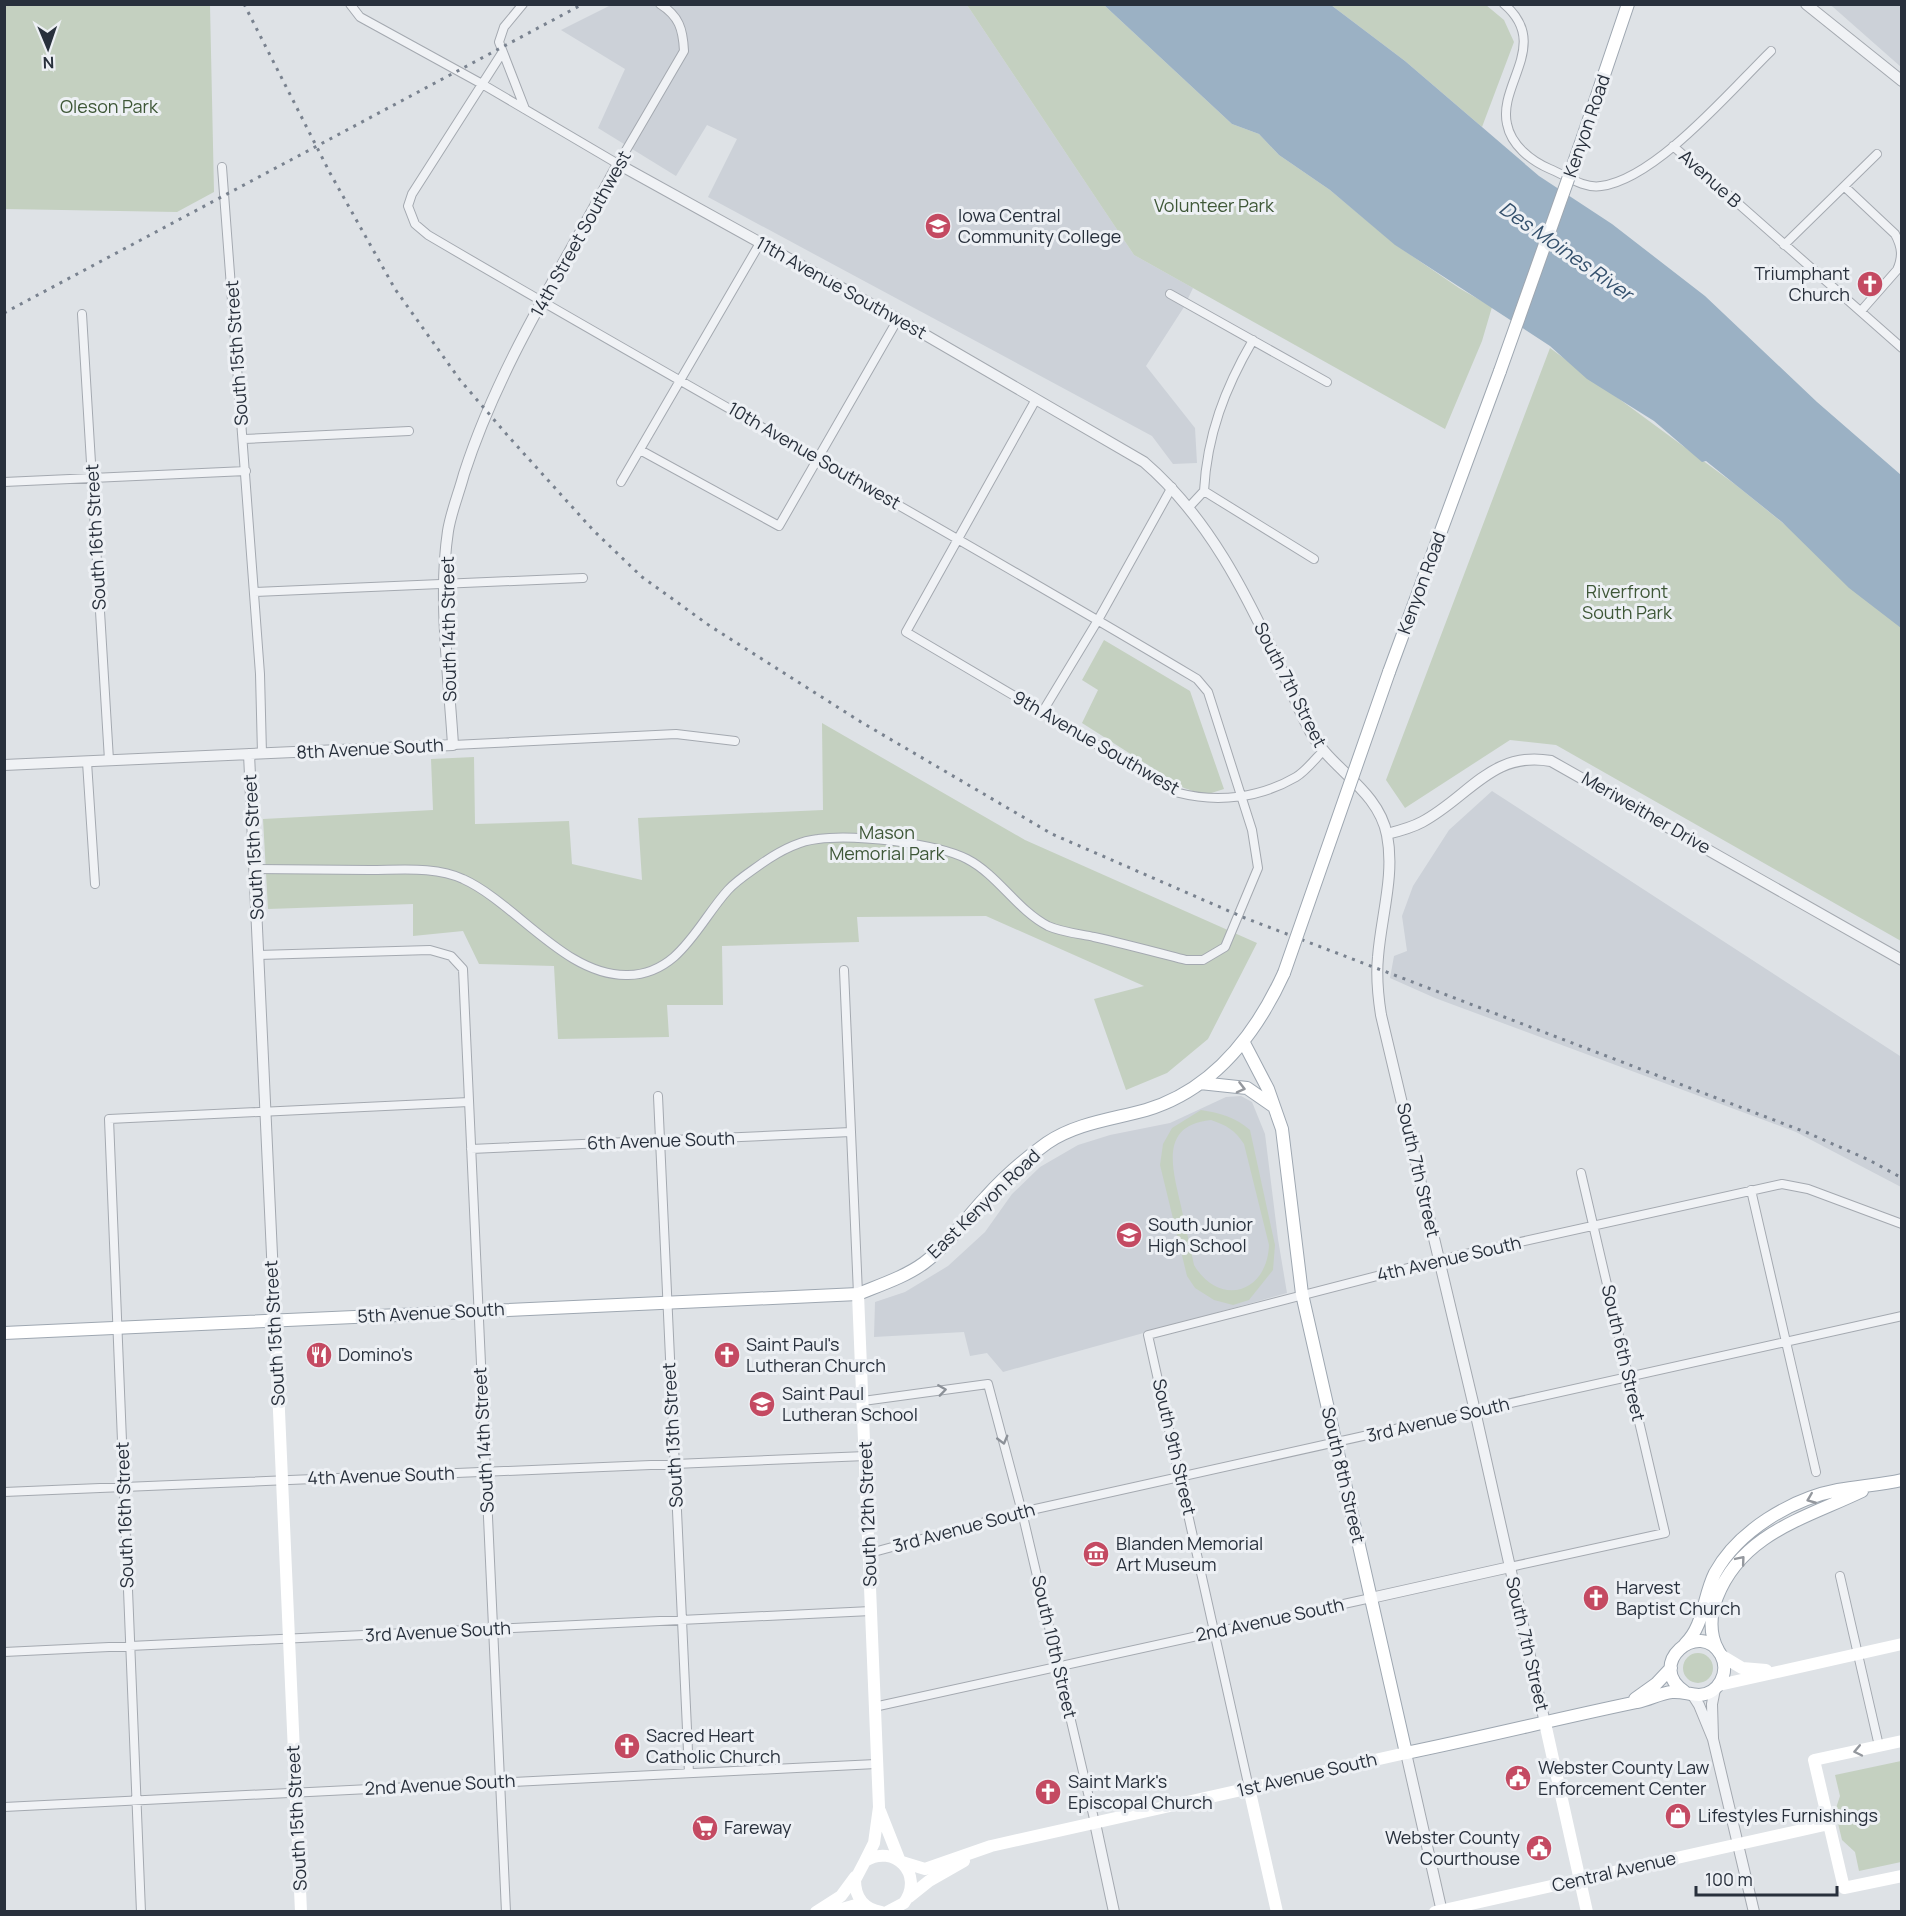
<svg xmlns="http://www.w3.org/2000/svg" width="1906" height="1916" viewBox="0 0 1906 1916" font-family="Manrope,sans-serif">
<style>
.built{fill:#ccd1d8}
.green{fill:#c4d0c0;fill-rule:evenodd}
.water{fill:#9bb1c4}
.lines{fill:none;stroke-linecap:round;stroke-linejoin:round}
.minor-casing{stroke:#a4a9b0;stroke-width:10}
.tertiary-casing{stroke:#a4a9b0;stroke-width:12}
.primary-casing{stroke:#9ea7b1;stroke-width:14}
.minor{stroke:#f0f2f5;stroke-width:8}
.tertiary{stroke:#f0f2f5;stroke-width:10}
.secondary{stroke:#fff;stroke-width:12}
.primary{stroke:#fff;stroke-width:12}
.rail{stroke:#79828f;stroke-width:3;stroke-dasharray:3 6;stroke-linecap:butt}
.primary-bridge-casing{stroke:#9ea7b1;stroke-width:14;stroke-linecap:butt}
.primary-bridge{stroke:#fff;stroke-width:12}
.oneway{stroke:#94989e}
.oneway2{stroke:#8c9198}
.labels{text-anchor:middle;stroke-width:6;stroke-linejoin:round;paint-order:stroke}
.park-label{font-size:18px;fill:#3e5737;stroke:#edf0f4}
.street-label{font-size:18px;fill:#28303c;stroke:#edf0f4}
.poi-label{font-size:18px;fill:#28303c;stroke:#edf0f4;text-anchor:start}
.water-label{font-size:20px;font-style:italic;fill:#35516d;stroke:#edf0f4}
</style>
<rect width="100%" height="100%" fill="#dee2e6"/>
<path class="built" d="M611,5H967L1134,255L1193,288L1184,307L1146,366L1195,428L1197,463L1173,464L1152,436L708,197L737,139L707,125L676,176L598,128L625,69L561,30Z
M1830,5H1901V67L1833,7Z
M1492,791L1900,1056L1901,1187L1796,1132L1435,998L1390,978L1394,956L1407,951L1402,916L1413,886L1449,830Z
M1241,1096L1252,1102L1265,1134L1278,1239L1287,1293L1003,1372L987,1353L970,1356L964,1332L874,1337L875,1302L905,1292L948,1266L985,1232L1012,1194L1040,1167L1078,1145L1110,1135L1170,1123L1226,1097Z"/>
<path class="green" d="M5,4L210,5L214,192L177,212L5,209Z
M1393,4L1486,5L1504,20L1514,42L1482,127L1405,61L1331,5Z
M967,5H1104L1232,124L1259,134L1279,155L1330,190L1396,245L1459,288L1492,307L1482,341L1445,429L1134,255Z
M1550,348L1736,485L1901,619V941L1556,745L1510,740L1405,808L1386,780Z
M1104,640L1190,691L1224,789L1205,795L1184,788L1082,723L1098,690L1082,680Z
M822,723L1025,840L1257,943L1208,1039L1167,1073L1126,1090L1094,999L1144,986L986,916L857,917L859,942L722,946L723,1005H667L669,1037L558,1039L554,966L479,964L463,931L413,936V904L268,909L263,819L433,810L431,759L474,757L475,824L569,821L572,864L642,880L638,818L823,810Z
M1201,1110C1220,1113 1235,1117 1250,1130L1275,1245L1273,1270L1249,1300L1233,1305L1214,1300L1195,1288L1187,1276L1160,1165L1163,1144L1172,1128ZM1211,1120C1226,1125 1235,1130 1244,1144L1269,1245C1267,1294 1219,1307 1194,1265C1190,1245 1185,1226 1181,1206C1173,1170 1158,1125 1211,1120Z
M1683 1668a15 15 0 1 1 30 0a15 15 0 1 1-30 0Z
M1901,1761V1862L1859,1871L1855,1852L1842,1840L1835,1811L1840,1796L1835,1775Z"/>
<path class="water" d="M1104,5H1331L1405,61L1539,176L1612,224L1705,296L1817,402L1901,475V628L1849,588L1782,522L1706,461L1702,462L1654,421L1587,379L1550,346L1395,245L1330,190L1279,155L1259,134L1232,124Z"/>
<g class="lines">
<defs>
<path id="minor" d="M350,4L360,17L482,84L618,164L684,51C683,29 679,16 660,4
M523,4L504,27L499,42L525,109
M1504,4C1551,44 1498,84 1507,124C1511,145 1531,161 1550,169C1565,175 1584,189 1601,186C1656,179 1731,90 1771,51
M1673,146L1902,348
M222,167L260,674L262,754
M1845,187L1895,234C1902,247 1903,257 1897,270L1861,311
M1784,245L1877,154
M1170,294L1327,382
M82,314L109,760
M1035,401L906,632L1179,793C1218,803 1260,798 1296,777C1306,771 1315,759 1323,751
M244,439L409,431
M640,450L779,526L898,319
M4,482L246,471
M621,482L760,243
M1204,491C1207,435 1225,388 1253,340
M1204,491L1314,559
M1190,506L1204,491
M255,592L583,578
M1043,711L1098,620L1172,487
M453,745L676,734L735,741
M87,762L95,884
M254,869C293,869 331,870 370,870C400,870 436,866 463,879C516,903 566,977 628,975C680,974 698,923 728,890C737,880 750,872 761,864C778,852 797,841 818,839C853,834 936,843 967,859C998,875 1017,910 1048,926C1061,932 1080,934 1094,937C1125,944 1155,952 1186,960H1203L1225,947L1258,868L1252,830L1208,692L1197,679C943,527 683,385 428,235L415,224L408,206L412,194L502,53
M258,955L430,950L451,956L463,969L506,1912
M844,970L858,1294
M658,1096L689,1773
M471,1149L851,1132
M1751,1190L1816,1472
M863,1401L988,1384L1022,1512L1095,1823
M4,1492L866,1456
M870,1553L1022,1512L1902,1316
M1510,1567L1665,1533L1581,1173
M1840,1576L1879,1746
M4,1652L871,1611
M874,1707L1371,1598
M1249,1788L1148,1335L1439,1260L1782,1184L1808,1189L1902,1224
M4,1807L876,1764
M141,1912L109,1119L469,1102"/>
<path id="tertiary" d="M1806,4L1902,81
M249,754L275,1320
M4,765L453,745C449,678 438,597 448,531C451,512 459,493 464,474C499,365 564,265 618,164L898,319L1144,462C1208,517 1246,593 1281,669C1291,689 1299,711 1310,731C1330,769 1378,789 1387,835C1395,875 1381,917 1378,957C1376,977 1378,996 1381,1015L1475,1411L1545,1723
M1387,834C1399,831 1411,828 1422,822C1469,797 1492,750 1551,761L1902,960
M1371,1598L1510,1567
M1692,1694L1699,1705L1713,1739L1754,1912
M1713,1738L1712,1704L1715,1689
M1406,1753L1442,1912
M1095,1823L1114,1912"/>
<path id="primary" d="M1583,137L1628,4
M1389,672L1500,371
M1244,1043L1268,1089L1282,1129L1302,1294L1406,1753C1484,1737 1560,1718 1637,1702C1649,1700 1660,1693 1672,1692C1682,1691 1690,1695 1699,1695C1719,1694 1730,1672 1721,1655C1700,1617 1644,1665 1685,1692
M1200,1083L1247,1088L1273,1106
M4,1333L858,1294C880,1285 905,1277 924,1263C949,1244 965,1219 986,1197C1004,1177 1026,1158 1047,1143C1076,1123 1114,1119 1146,1110C1213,1090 1256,1034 1284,973
M1685,1644C1704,1626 1703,1597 1715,1573C1738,1531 1791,1499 1838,1490C1859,1486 1880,1485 1902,1480
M1718,1650C1709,1634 1710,1614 1717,1597C1742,1533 1806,1518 1862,1491
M1635,1699L1656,1684L1671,1668"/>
</defs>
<use href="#minor" class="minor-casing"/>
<use href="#tertiary" class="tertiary-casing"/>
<use href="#primary" class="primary-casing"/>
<use href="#minor" class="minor"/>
<use href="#tertiary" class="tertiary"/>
<path class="secondary" d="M858,1294L879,1807L874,1843L865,1861
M275,1320L301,1912
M1722,1656L1742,1668L1766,1670
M1719,1685L1902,1644
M1545,1723L1587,1912
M1902,1741L1814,1760L1844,1888L1902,1876
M1249,1788L1277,1912
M880,1811L899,1859
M902,1862L925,1869L991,1846L1406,1753
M909,1897L929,1881L964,1861
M816,1912L841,1896L855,1877
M831,1912L856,1905L867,1907
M881,1912C864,1909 855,1897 855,1880L865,1861C894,1843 925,1874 904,1903L887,1912
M1435,1912L1829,1824"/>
<use href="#primary" class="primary"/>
<path class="rail" d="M244,4L330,173L395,289L460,380L508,436L593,530L642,577L710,626L861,722L1052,834L1245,918L1808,1133L1869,1160L1902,1178
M4,313L583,4"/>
<defs>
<path id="primary-bridge" d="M1500,371L1583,137
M1284,973L1389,672"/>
</defs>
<use href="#primary-bridge" class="primary-bridge-casing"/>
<use href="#primary-bridge" class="primary-bridge"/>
</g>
<defs><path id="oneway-chevron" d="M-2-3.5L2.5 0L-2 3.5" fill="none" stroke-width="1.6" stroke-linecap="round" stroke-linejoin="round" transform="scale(1.5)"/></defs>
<g class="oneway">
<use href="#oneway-chevron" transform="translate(1241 1088) rotate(14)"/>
<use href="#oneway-chevron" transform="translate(1811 1499) rotate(158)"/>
<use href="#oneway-chevron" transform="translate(1741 1560) rotate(-50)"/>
<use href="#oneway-chevron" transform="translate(1858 1751) rotate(168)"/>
</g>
<g class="oneway2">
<use href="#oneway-chevron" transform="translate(942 1390) rotate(-8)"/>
<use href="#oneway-chevron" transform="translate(1003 1440) rotate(75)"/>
</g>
<defs>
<symbol id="university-disc" viewBox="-11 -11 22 22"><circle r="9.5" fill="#c44a62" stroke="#edf0f4"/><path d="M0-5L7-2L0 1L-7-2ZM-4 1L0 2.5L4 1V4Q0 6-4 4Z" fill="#fff"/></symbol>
<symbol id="church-disc" viewBox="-11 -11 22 22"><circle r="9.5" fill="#c44a62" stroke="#edf0f4"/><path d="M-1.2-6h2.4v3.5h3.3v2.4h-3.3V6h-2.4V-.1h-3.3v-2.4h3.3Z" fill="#fff"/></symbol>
<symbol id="school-disc" viewBox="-11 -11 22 22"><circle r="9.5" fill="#c44a62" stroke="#edf0f4"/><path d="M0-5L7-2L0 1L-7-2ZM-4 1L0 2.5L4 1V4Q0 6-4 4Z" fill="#fff"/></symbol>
<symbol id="restaurant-disc" viewBox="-11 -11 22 22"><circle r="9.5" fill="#c44a62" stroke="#edf0f4"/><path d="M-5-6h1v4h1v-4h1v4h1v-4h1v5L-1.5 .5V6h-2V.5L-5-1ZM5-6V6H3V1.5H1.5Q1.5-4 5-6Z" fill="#fff"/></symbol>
<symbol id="museum-disc" viewBox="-11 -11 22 22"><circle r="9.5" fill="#c44a62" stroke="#edf0f4"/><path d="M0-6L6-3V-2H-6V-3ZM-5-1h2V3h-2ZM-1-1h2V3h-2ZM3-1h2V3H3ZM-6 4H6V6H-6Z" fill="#fff"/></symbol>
<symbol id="civic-disc" viewBox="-11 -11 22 22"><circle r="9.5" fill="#c44a62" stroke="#edf0f4"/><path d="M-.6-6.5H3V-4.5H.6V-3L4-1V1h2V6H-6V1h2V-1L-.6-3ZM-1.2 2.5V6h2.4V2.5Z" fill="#fff"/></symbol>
<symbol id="shop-disc" viewBox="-11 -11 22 22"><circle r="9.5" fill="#c44a62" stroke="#edf0f4"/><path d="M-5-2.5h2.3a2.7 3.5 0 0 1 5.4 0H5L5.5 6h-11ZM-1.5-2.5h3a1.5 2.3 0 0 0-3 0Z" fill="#fff"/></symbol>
<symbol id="supermarket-disc" viewBox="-11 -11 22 22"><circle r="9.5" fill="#c44a62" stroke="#edf0f4"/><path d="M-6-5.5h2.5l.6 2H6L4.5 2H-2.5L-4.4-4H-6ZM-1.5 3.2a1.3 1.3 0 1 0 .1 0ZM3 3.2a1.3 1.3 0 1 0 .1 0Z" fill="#fff"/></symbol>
</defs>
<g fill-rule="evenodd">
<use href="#university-disc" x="923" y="211" width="30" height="30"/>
<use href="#church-disc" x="1855" y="269" width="30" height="30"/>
<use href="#school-disc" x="1114" y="1220" width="30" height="30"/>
<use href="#restaurant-disc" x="304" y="1340" width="30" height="30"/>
<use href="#church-disc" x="712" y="1340" width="30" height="30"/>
<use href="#school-disc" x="747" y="1389" width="30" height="30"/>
<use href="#museum-disc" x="1081" y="1539" width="30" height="30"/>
<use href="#church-disc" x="1581" y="1583" width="30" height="30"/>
<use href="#church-disc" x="612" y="1731" width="30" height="30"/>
<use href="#civic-disc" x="1503" y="1763" width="30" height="30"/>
<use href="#church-disc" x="1033" y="1777" width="30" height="30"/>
<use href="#shop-disc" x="1663" y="1801" width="30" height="30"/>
<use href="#supermarket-disc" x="690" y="1813" width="30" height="30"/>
<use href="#civic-disc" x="1524" y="1833" width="30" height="30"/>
</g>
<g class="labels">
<g class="park-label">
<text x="109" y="113">Oleson Park</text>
<text x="1214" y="212">Volunteer Park</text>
<text x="1627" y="598">Riverfront<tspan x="1627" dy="21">South Park</tspan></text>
<text x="887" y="839">Mason<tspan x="887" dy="21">Memorial Park</tspan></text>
</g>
<g class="street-label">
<text transform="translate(1587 126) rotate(-71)" y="6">Kenyon Road</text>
<text transform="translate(1710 179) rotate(42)" y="6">Avenue B</text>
<text transform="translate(581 234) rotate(-61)" y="6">14th Street Southwest</text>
<text transform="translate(841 288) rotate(29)" y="6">11th Avenue Southwest</text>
<text transform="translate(237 353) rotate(-94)" y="6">South 15th Street</text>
<text transform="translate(814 456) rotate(30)" y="6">10th Avenue Southwest</text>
<text transform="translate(96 537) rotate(-93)" y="6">South 16th Street</text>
<text transform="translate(1422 583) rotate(-70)" y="6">Kenyon Road</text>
<text transform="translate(449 629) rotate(-91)" y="6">South 14th Street</text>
<text transform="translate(1290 685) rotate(63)" y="6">South 7th Street</text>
<text transform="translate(1096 743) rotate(30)" y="6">9th Avenue Southwest</text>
<text transform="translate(370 749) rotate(-3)" y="6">8th Avenue South</text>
<text transform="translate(1646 813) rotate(30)" y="6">Meriweither Drive</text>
<text transform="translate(254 847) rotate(-93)" y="6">South 15th Street</text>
<text transform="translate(661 1141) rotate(-2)" y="6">6th Avenue South</text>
<text transform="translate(1418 1170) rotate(77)" y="6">South 7th Street</text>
<text transform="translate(984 1204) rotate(-44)" y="6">East Kenyon Road</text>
<text transform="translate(1449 1259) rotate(-13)" y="6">4th Avenue South</text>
<text transform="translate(431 1313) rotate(-3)" y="6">5th Avenue South</text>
<text transform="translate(275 1333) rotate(-93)" y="6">South 15th Street</text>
<text transform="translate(1623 1353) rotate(77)" y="6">South 6th Street</text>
<text transform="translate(1438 1420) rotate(-13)" y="6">3rd Avenue South</text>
<text transform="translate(673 1435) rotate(-93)" y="6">South 13th Street</text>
<text transform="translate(484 1440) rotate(-93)" y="6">South 14th Street</text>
<text transform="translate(1174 1447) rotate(77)" y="6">South 9th Street</text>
<text transform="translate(1343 1475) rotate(77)" y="6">South 8th Street</text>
<text transform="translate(381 1476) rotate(-2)" y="6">4th Avenue South</text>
<text transform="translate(868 1514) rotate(-92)" y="6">South 12th Street</text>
<text transform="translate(125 1515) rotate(-92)" y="6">South 16th Street</text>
<text transform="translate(964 1528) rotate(-15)" y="6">3rd Avenue South</text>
<text transform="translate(1270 1620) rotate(-12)" y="6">2nd Avenue South</text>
<text transform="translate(438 1632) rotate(-3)" y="6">3rd Avenue South</text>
<text transform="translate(1527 1644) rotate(77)" y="6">South 7th Street</text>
<text transform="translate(1054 1647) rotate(77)" y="6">South 10th Street</text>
<text transform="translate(1307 1775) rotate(-13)" y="6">1st Avenue South</text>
<text transform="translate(440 1785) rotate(-3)" y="6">2nd Avenue South</text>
<text transform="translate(297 1818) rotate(-93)" y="6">South 15th Street</text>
<text transform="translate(1614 1872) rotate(-13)" y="6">Central Avenue</text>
</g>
<g class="poi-label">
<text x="958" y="222">Iowa Central<tspan x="958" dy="21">Community College</tspan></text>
<text x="1850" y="280" text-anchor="end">Triumphant<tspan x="1850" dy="21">Church</tspan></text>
<text x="1148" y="1231">South Junior<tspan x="1148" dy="21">High School</tspan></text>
<text x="746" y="1351">Saint Paul's<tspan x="746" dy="21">Lutheran Church</tspan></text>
<text x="338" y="1361">Domino's</text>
<text x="782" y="1400">Saint Paul<tspan x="782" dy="21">Lutheran School</tspan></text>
<text x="1116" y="1550">Blanden Memorial<tspan x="1116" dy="21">Art Museum</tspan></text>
<text x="1616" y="1594">Harvest<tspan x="1616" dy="21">Baptist Church</tspan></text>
<text x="646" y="1742">Sacred Heart<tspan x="646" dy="21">Catholic Church</tspan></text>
<text x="1538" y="1774">Webster County Law<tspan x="1538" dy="21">Enforcement Center</tspan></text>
<text x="1068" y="1788">Saint Mark's<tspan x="1068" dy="21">Episcopal Church</tspan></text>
<text x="1698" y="1822">Lifestyles Furnishings</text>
<text x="724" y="1834">Fareway</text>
<text x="1520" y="1844" text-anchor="end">Webster County<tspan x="1520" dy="21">Courthouse</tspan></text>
</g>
<g class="water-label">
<text transform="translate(1566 251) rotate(35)" y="7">Des Moines River</text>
</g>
</g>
<rect width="1906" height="1916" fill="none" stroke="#28303c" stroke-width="12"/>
<g transform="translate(48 48) rotate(178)" stroke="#edf0f4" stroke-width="4.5" paint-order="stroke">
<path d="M0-4.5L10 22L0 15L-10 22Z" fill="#28303c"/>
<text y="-9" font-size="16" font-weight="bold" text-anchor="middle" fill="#28303c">N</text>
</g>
<path d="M1696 1886v9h141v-9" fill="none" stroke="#28303c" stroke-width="3"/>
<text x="1705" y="1886" font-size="18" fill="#28303c" stroke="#edf0f4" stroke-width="4.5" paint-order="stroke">100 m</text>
</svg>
